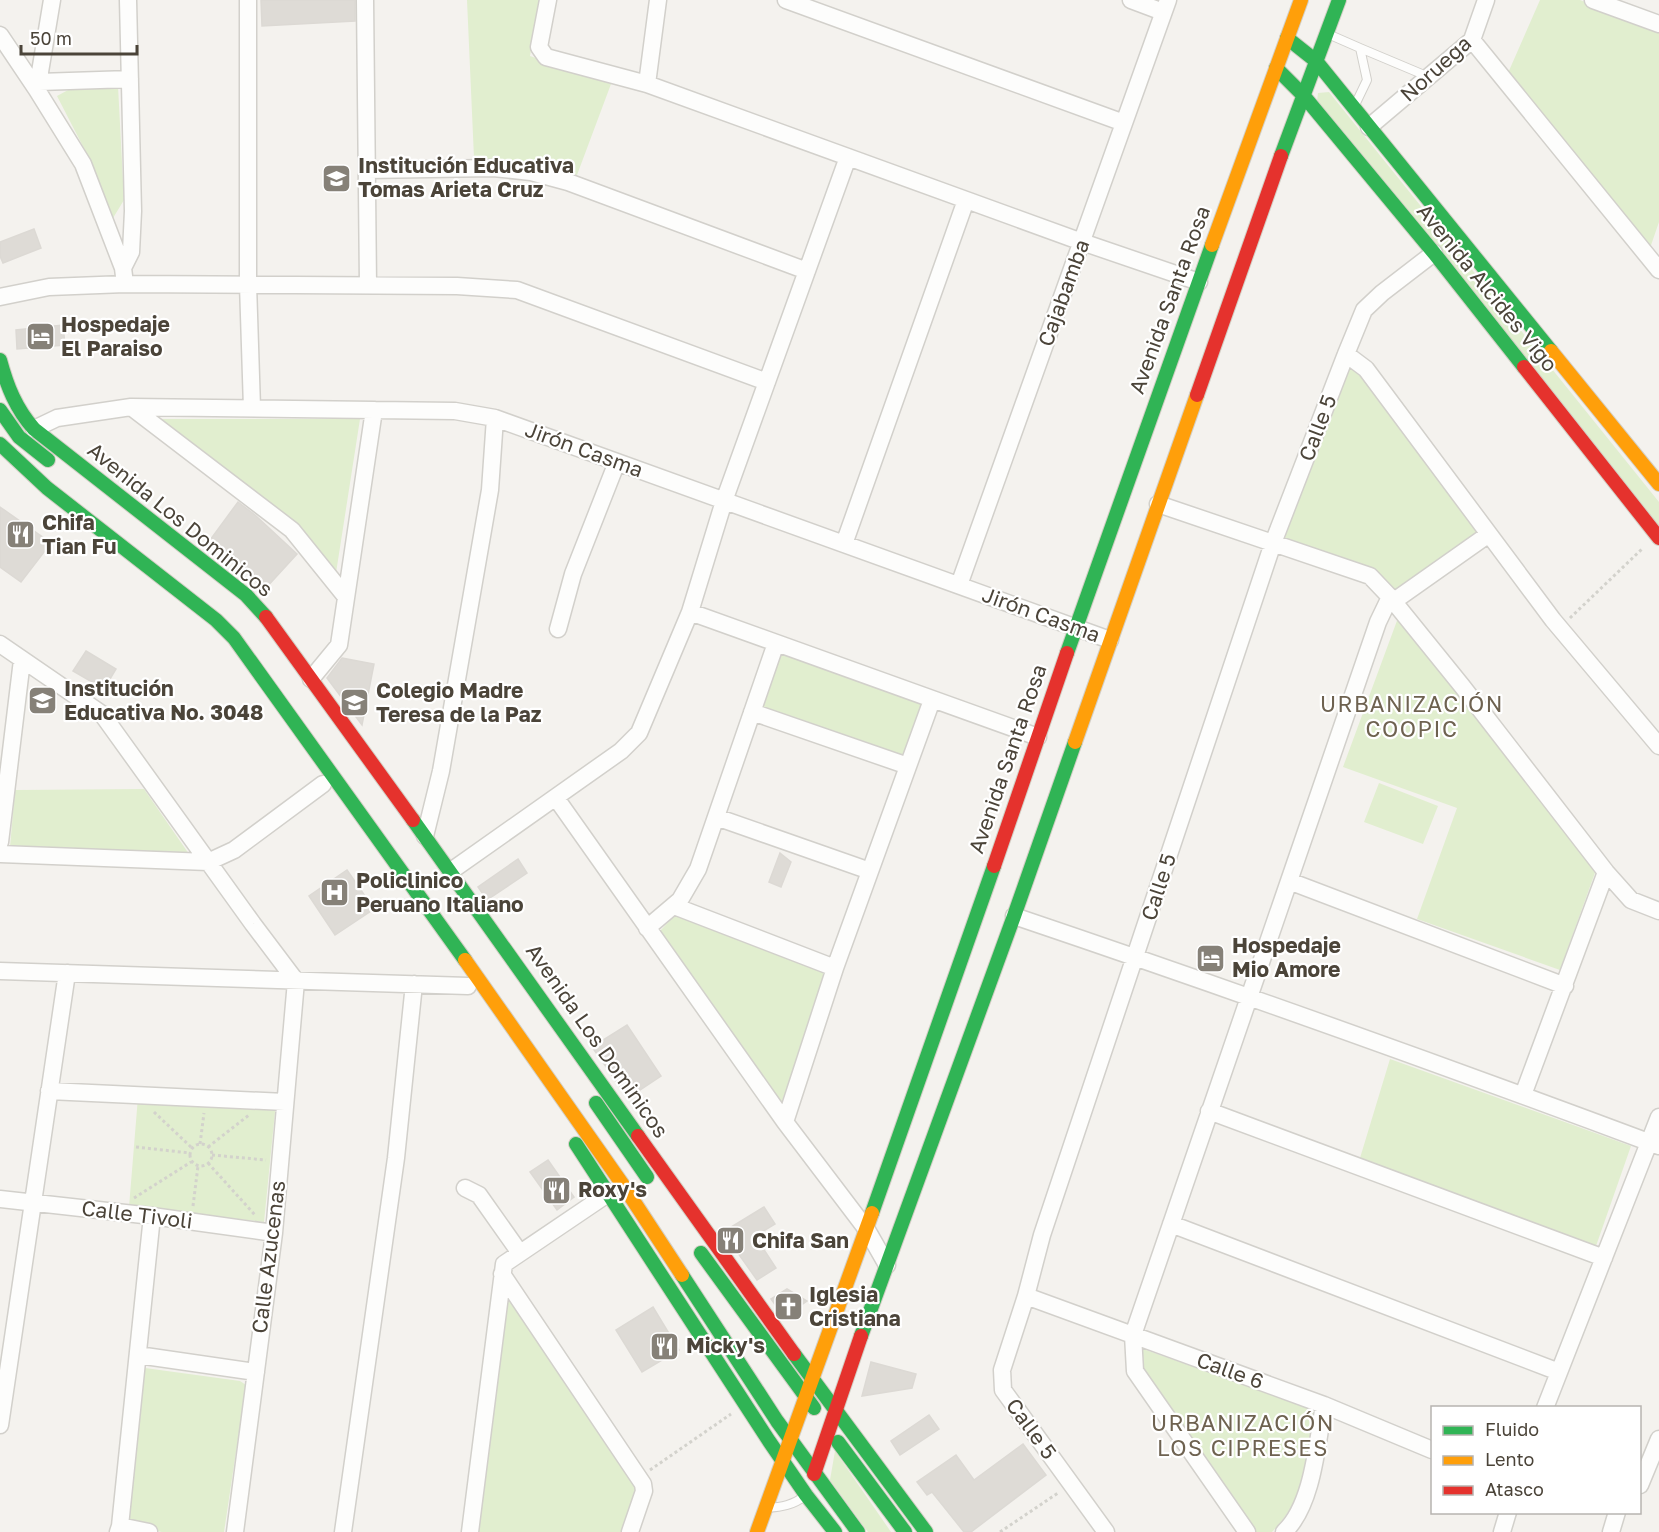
<svg xmlns="http://www.w3.org/2000/svg" width="1659" height="1532" viewBox="0 0 1659 1532" font-family="'Golos Text',sans-serif">
<style>
.green{fill:#e1eecf}
.building{fill:#dedbd6;stroke:#dcd9d4;stroke-width:1.5}
.lines{fill:none;stroke-linecap:round;stroke-linejoin:round}
.lane-casing{stroke:#d2d0cb;stroke-width:10}
.street-casing{stroke:#d2d0cb;stroke-width:19}
.fast-casing{stroke:#d3cfc5;stroke-width:16}
.slow-casing{stroke:#d3cfc5;stroke-width:16}
.jam-casing{stroke:#d3cfc5;stroke-width:16}
.path{stroke:#d3d2cc;stroke-width:3;stroke-dasharray:3 3;stroke-linecap:butt}
.lane{stroke:#fdfdfc;stroke-width:8}
.street{stroke:#fdfdfc;stroke-width:16}
.fast{stroke:#30b455;stroke-width:14}
.slow{stroke:#ff9f0a;stroke-width:14}
.jam{stroke:#e5322d;stroke-width:14}
.labels{text-anchor:middle;stroke-width:4.5;stroke-linejoin:round;paint-order:stroke}
.street-label{font-size:21px;fill:#4b4439;stroke:#fff}
.poi-label{font-size:21px;font-weight:bold;fill:#4b4439;stroke:#fff;text-anchor:start}
.neighbourhood-label{font-size:22px;letter-spacing:1.5px;fill:#6e6250;stroke:#fff}
</style>
<rect width="100%" height="100%" fill="#f4f2ee"/>
<path class="green" d="M467,0H540L530,56L611,84L577,175L474,158Z
M1540,0H1580L1659,31V222L1649,251L1508,73Z
M118,86L124,200L113,218L92,164L57,96L70,89Z
M1329,92L1659,502V527L1317,102L1318,93Z
M1348,358L1483,532L1394,595L1283,543Z
M156,419H360L336,573Z
M1398,618L1596,870L1560,970L1417,919L1457,808L1343,767Z
M780,651L923,704L904,758L762,707Z
M1379,783L1438,806L1423,844L1364,822Z
M144,789L189,854L10,847L15,790Z
M676,914L827,972L781,1104L660,931Z
M1390,1059L1631,1146L1596,1246L1360,1158Z
M138,1097L276,1102L264,1222L129,1207Z
M506,1294L639,1491L624,1532H476Z
M1143,1349L1314,1409C1308,1457 1308,1495 1272,1532H1253L1143,1371Z
M145,1368L240,1381L246,1385L224,1532H162L125,1525Z
M835,1451L891,1532H868L830,1480Z"/>
<path class="building" d="M261,0H355V21L262,26Z
M34,229L41,248L3,263L0,256V242Z
M63,325L65,345L17,349L16,330Z
M238,502L255,515L297,554L265,589L236,564L238,562L210,540Z
M0,507L51,543L21,582L0,567Z
M86,651L116,669L104,689L73,671Z
M342,658L374,664L362,725L327,678Z
M780,853L791,862L781,887L769,882Z
M518,859L527,873L487,900L478,887Z
M347,870L374,909L335,935L309,896Z
M627,1025L661,1076L628,1098L592,1047Z
M548,1160L574,1197L557,1210L530,1172Z
M764,1207L775,1224L755,1236L776,1268L757,1280L723,1232Z
M787,1289L807,1301L784,1317L771,1299Z
M653,1307L679,1350L642,1372L616,1330Z
M871,1362L916,1374L912,1388L862,1396Z
M929,1415L939,1429L900,1455L891,1441Z
M1023,1444L1046,1475L971,1532H964L932,1492L927,1495L917,1482L956,1455L974,1480Z"/>
<g class="lines">
<defs>
<path id="lane" d="M1328,34L1360,48L1367,80L1355,105
M1360,48L1429,77
M767,1508C782,1507 793,1505 805,1496"/>
<path id="street" d="M248,0V284L252,408
M365,0L368,285
M548,0L539,47L546,57L647,84L1082,242L1199,282
M786,0L1124,123
M1131,0L1163,12
M1593,0L1659,24
M0,35L37,90L83,164L123,268L125,284
M1472,40L1659,270
M39,82L130,79
M647,84L658,0
M37,90L52,0
M1369,127L1472,40L1486,0
M367,170L493,168L531,172L568,182L807,271
M123,268L131,252L133,211L128,0
M0,297L49,287L125,284L457,286L517,290L767,382
M1346,354L1366,369L1553,620L1659,746
M131,407L292,530L346,597
M34,429L57,418L131,407L455,411L495,418L1110,640
M1158,504L1370,576L1390,597L1462,686L1606,872L1631,900L1659,911
M844,544L966,200
M959,585L1168,0
M1394,601L1489,534
M690,612L1038,737
M558,629L573,574L617,462
M0,644L102,714L253,924L296,981L274,1233L235,1532
M311,679L339,645L374,410
M752,712L908,766
M556,798L785,1122L867,1230L887,1265
M716,817L870,871
M425,836L441,771L490,490L495,418
M0,842L22,660
M0,854L208,862L234,850L323,784
M451,871L621,751L639,733L690,612L724,501L848,157
M1289,881L1565,986
M674,906L835,968
M1014,916C1230,989 1445,1066 1659,1146
M647,928L680,900L698,869L776,643
M0,971L468,986
M49,1091L285,1102
M1523,1095L1606,872
M1209,1111L1604,1258
M785,1122L835,968L932,700
M465,1188L479,1195L520,1253
M0,1199L152,1216L274,1233
M1171,1224L1559,1372
M502,1274L643,1484L644,1491L630,1532
M1026,1296L1324,1405L1432,1450
M138,1355L256,1372
M1545,1408L1659,1117
M0,1425L67,973
M1640,1485L1659,1439
M120,1526L149,1532
M118,1532L120,1526L152,1216
M343,1532L396,1158L414,984
M470,1532L504,1264L609,1193
M1106,1532L1003,1390L1002,1370L1026,1296L1042,1235L1273,543L1346,354L1364,310L1382,293L1434,253
M1247,1532L1135,1371L1133,1335L1378,622L1390,597
M1284,1532C1313,1505 1317,1443 1324,1405
M1502,1532L1508,1512
M1611,1532L1617,1512"/>
<path id="fast" d="M1287,38L1316,61L1551,351
M1276,68L1303,95L1434,253L1524,367
M1281,156L1339,0
M0,360C7,386 16,409 34,429L246,595L266,617
M0,410L19,437L48,460
M0,444L47,488L216,620L234,638L465,960
M1067,653L1212,245
M413,820L638,1136
M596,1103L647,1177
M576,1144L769,1441L806,1495L835,1532
M872,1213L994,866
M701,1253L814,1408
M682,1275L777,1421L858,1532
M861,1336L1014,916L1075,742
M794,1354L926,1532
M838,1442L905,1532"/>
<path id="slow" d="M1212,245L1301,0
M1551,351L1659,484
M1075,742L1197,395
M465,960L623,1185L682,1275
M757,1532L872,1213"/>
<path id="jam" d="M1524,367L1659,538
M1197,395L1281,156
M266,617L413,820
M994,866L1067,653
M638,1136L794,1354
M814,1474L861,1336"/>
</defs>
<use href="#lane" class="lane-casing"/>
<use href="#street" class="street-casing"/>
<use href="#fast" class="fast-casing"/>
<use href="#slow" class="slow-casing"/>
<use href="#jam" class="jam-casing"/>
<path class="path" d="M1570,618L1643,548
M154,1112L192,1148
M190 1155a11 11 0 1 1 22 0a11 11 0 1 1-22 0Z
M200,1144L204,1113
M136,1147L190,1153
M208,1147L249,1115
M212,1155L266,1160
M208,1163L255,1215
M134,1198L191,1162
M193,1206L198,1166
M650,1470L731,1414
M1000,1532L1058,1493"/>
<use href="#lane" class="lane"/>
<use href="#street" class="street"/>
<use href="#fast" class="fast"/>
<use href="#slow" class="slow"/>
<use href="#jam" class="jam"/>
</g>
<defs>
<symbol id="school-square" viewBox="-11 -11 22 22"><rect x="-9" y="-9" width="18" height="18" rx="4" fill="#868178" stroke="#fff"/><path d="M0-5L7-2L0 1L-7-2ZM-4 1L0 2.5L4 1V4Q0 6-4 4Z" fill="#fff"/></symbol>
<symbol id="hotel-square" viewBox="-11 -11 22 22"><rect x="-9" y="-9" width="18" height="18" rx="4" fill="#868178" stroke="#fff"/><path d="M-6-4.5h1.5V1H6V5H4.5V3h-9V5H-6ZM-4 0a1.8 1.8 0 1 1 3.6 0ZM.5 0V-2.5h3Q6-2.5 6 0Z" fill="#fff"/></symbol>
<symbol id="restaurant-square" viewBox="-11 -11 22 22"><rect x="-9" y="-9" width="18" height="18" rx="4" fill="#868178" stroke="#fff"/><path d="M-5-6h1v4h1v-4h1v4h1v-4h1v5L-1.5 .5V6h-2V.5L-5-1ZM5-6V6H3V1.5H1.5Q1.5-4 5-6Z" fill="#fff"/></symbol>
<symbol id="hospital-square" viewBox="-11 -11 22 22"><rect x="-9" y="-9" width="18" height="18" rx="4" fill="#868178" stroke="#fff"/><path d="M-5-5h3v3.5h4V-5h3V5h-3V1.5h-4V5h-3Z" fill="#fff"/></symbol>
<symbol id="church-square" viewBox="-11 -11 22 22"><rect x="-9" y="-9" width="18" height="18" rx="4" fill="#868178" stroke="#fff"/><path d="M-1.2-6h2.4v3.5h3.3v2.4h-3.3V6h-2.4V-.1h-3.3v-2.4h3.3Z" fill="#fff"/></symbol>
</defs>
<g fill-rule="evenodd">
<use href="#school-square" x="320" y="162" width="33" height="33"/>
<use href="#hotel-square" x="24" y="320" width="33" height="33"/>
<use href="#restaurant-square" x="4" y="518" width="33" height="33"/>
<use href="#school-square" x="26" y="684" width="33" height="33"/>
<use href="#school-square" x="338" y="686" width="33" height="33"/>
<use href="#hospital-square" x="318" y="876" width="33" height="33"/>
<use href="#hotel-square" x="1194" y="942" width="33" height="33"/>
<use href="#restaurant-square" x="540" y="1174" width="33" height="33"/>
<use href="#restaurant-square" x="714" y="1224" width="33" height="33"/>
<use href="#church-square" x="772" y="1290" width="33" height="33"/>
<use href="#restaurant-square" x="648" y="1330" width="33" height="33"/>
</g>
<g class="labels">
<g class="street-label">
<text transform="translate(1436 69) rotate(-42)" y="7">Noruega</text>
<text transform="translate(1487 288) rotate(51)" y="7">Avenida Alcides Vigo</text>
<text transform="translate(1064 293) rotate(-70)" y="7">Cajabamba</text>
<text transform="translate(1170 300) rotate(-70)" y="7">Avenida Santa Rosa</text>
<text transform="translate(1318 428) rotate(-69)" y="7">Calle 5</text>
<text transform="translate(584 450) rotate(20)" y="7">Jirón Casma</text>
<text transform="translate(180 520) rotate(39)" y="7">Avenida Los Dominicos</text>
<text transform="translate(1041 615) rotate(20)" y="7">Jirón Casma</text>
<text transform="translate(1008 759) rotate(-71)" y="7">Avenida Santa Rosa</text>
<text transform="translate(1159 887) rotate(-72)" y="7">Calle 5</text>
<text transform="translate(597 1041) rotate(55)" y="7">Avenida Los Dominicos</text>
<text transform="translate(137 1215) rotate(7)" y="7">Calle Tivoli</text>
<text transform="translate(269 1257) rotate(-83)" y="7">Calle Azucenas</text>
<text transform="translate(1230 1371) rotate(20)" y="7">Calle 6</text>
<text transform="translate(1031 1429) rotate(54)" y="7">Calle 5</text>
</g>
<g class="poi-label">
<text x="358" y="173">Institución Educativa<tspan x="358" dy="24">Tomas Arieta Cruz</tspan></text>
<text x="61" y="332">Hospedaje<tspan x="61" dy="24">El Paraiso</tspan></text>
<text x="42" y="530">Chifa<tspan x="42" dy="24">Tian Fu</tspan></text>
<text x="64" y="696">Institución<tspan x="64" dy="24">Educativa No. 3048</tspan></text>
<text x="376" y="698">Colegio Madre<tspan x="376" dy="24">Teresa de la Paz</tspan></text>
<text x="356" y="888">Policlinico<tspan x="356" dy="24">Peruano Italiano</tspan></text>
<text x="1232" y="953">Hospedaje<tspan x="1232" dy="24">Mio Amore</tspan></text>
<text x="578" y="1197">Roxy's</text>
<text x="752" y="1248">Chifa San</text>
<text x="809" y="1302">Iglesia<tspan x="809" dy="24">Cristiana</tspan></text>
<text x="686" y="1353">Micky's</text>
</g>
<g class="neighbourhood-label">
<text x="1412" y="712">URBANIZACIÓN<tspan x="1412" dy="25">COOPIC</tspan></text>
<text x="1243" y="1431">URBANIZACIÓN<tspan x="1243" dy="25">LOS CIPRESES</tspan></text>
</g>
</g>
<rect x="1431" y="1406" width="210" height="108" fill="#ffffff" stroke="#b7b4b0" stroke-width="1.5"/>
<rect x="1443" y="1426" width="30" height="9" fill="#30b455" stroke="#b7b4b0" stroke-width="1.5"/>
<text x="1485" y="1436" font-size="18" fill="#4b4439">Fluido</text>
<rect x="1443" y="1456" width="30" height="9" fill="#ff9f0a" stroke="#b7b4b0" stroke-width="1.5"/>
<text x="1485" y="1466" font-size="18" fill="#4b4439">Lento</text>
<rect x="1443" y="1486" width="30" height="9" fill="#e5322d" stroke="#b7b4b0" stroke-width="1.5"/>
<text x="1485" y="1496" font-size="18" fill="#4b4439">Atasco</text>
<path d="M21 45v9h116v-9" fill="none" stroke="#4b4439" stroke-width="3"/>
<text x="30" y="45" font-size="18" fill="#4b4439" stroke="#ffffff" stroke-width="4.5" paint-order="stroke">50 m</text>
</svg>
